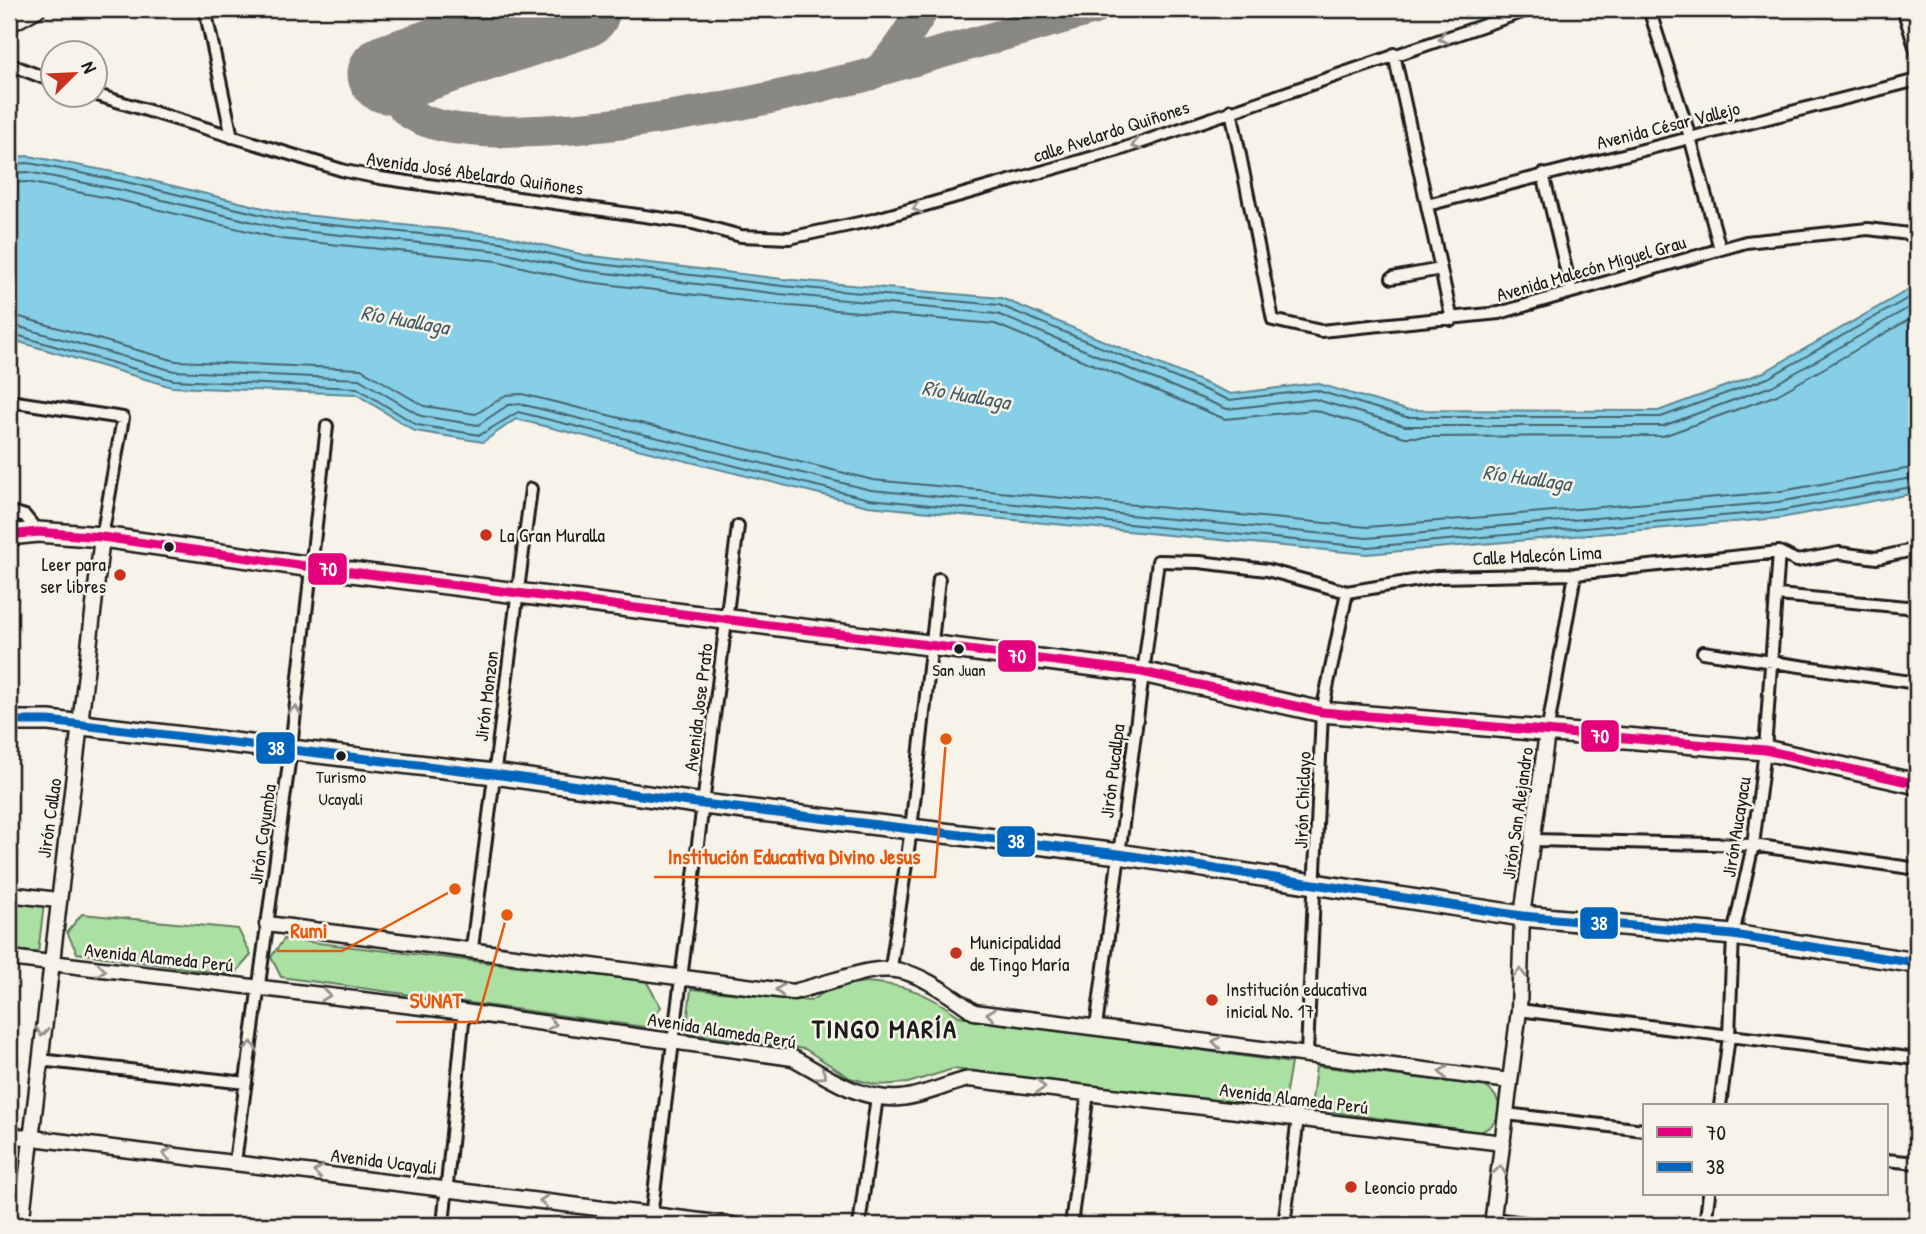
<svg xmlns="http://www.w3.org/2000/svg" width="1926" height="1234" viewBox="0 0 1926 1234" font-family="'Patrick Hand',sans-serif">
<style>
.green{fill:#abe0a3;stroke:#647e60;stroke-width:2}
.water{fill:#86cfe6;stroke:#5c8795;stroke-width:2}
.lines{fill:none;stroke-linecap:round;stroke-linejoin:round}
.shore{stroke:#46646d;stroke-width:2}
.taxiway{stroke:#8a8882;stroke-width:32}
.runway{stroke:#8a8882;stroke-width:79}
.street-casing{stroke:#1c1c1c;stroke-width:16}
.secondary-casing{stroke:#1c1c1c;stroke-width:19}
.highway-casing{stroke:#1c1c1c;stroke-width:24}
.street{stroke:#f7f3e8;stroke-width:10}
.secondary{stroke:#f7f3e8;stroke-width:14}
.highway{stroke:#f7f3e8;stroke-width:19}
.bus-1-casing{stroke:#f7f3e8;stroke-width:14}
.bus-2-casing{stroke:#f7f3e8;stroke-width:14}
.bus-1{stroke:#e5007d;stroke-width:9}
.bus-2{stroke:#0065bd;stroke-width:9}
.oneway{stroke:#94928c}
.poi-dot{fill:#c8321e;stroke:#f7f3e8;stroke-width:2.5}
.bus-dot{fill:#1c1c1c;stroke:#f7f3e8;stroke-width:2.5}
.labels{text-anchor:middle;stroke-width:5;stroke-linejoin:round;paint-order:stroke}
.bus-label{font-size:17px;fill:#1c1c1c;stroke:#f7f3e8}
.street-label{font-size:19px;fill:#1c1c1c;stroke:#f7f3e8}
.poi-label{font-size:19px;fill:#1c1c1c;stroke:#f7f3e8;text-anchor:start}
.water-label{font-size:21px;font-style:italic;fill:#415b63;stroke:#f7f3e8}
.district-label{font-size:26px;font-weight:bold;letter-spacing:2px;fill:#1c1c1c;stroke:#f7f3e8}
.leader{fill:none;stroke:#e8590c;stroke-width:2.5}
.callout-dot{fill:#e8590c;stroke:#f7f3e8;stroke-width:2.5}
.callout-label{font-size:21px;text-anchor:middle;font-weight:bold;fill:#e8590c;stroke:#f7f3e8;stroke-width:5;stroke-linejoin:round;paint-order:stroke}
.line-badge{stroke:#f7f3e8;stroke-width:2.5}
.badge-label{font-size:19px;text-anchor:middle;font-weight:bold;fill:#fff}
</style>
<rect width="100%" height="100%" fill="#f7f3e8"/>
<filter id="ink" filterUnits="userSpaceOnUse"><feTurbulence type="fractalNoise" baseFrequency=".0143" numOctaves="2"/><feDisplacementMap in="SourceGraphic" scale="14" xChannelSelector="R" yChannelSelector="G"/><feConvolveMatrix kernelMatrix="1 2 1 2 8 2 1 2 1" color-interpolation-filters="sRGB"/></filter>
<g filter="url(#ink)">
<path class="green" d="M9,900L44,904L38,953L9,949Z
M82,914L238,929L251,955L234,975L77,953L67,932Z
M284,939L646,981L661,1007L645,1027L281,977L271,957Z
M866,982C908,985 925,992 959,1016L1291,1063L1283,1108L953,1069L908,1083L877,1085L850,1078L805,1049L686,1033L691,989L810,1001L835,986Z
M1316,1066L1485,1086C1506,1101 1504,1122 1480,1132L1311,1109Z"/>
<path class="water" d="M29,156L124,174L284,213L502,235L584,255L782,279L1001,298L1231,394L1316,383L1406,410L1658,411L1764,372L1917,285V493L1780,518L1367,554L868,506L516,419L483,442L415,431L356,394L172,387L9,339V157Z"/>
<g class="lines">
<path class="shore" d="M9,164L29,163L122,181L283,220L500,242L583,262L782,286L999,305L1229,400L1315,390L1406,417H1661L1768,378L1917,293
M9,173L28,172L121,190L282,229L499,251L581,270L780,294L997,314L1227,409L1314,399L1405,426H1663L1772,386L1917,303
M9,183L27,182L118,200L281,239L497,261L580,281L779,305L995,324L1225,419L1314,410L1405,437L1663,436L1777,395L1917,315
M9,314L176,361L361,369L424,406L476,414L506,395L522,394L873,480L1367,527L1776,492L1917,467
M9,324L174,371L359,379L421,416L478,425L508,405L520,404L871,490L1367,538L1778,502L1917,477
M9,333L173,380L357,388L417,425L480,435L518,412L869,499L1367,547L1779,511L1917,486"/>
<path class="taxiway" d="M414,65C402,79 400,89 404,108C458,165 755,104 829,84C843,80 869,78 880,69C897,54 911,27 924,9
M879,70L1094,9"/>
<path class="runway" d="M387,74L581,9"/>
<defs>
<path id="street" d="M205,9L232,137
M1649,9L1690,137L1720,249
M1903,9L1917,53
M1394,54L1452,320
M9,64L52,81
M94,94L345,171L380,178L693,223L741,236L789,238L873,220L1122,149L1531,9
M1231,110L1273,320L1321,331L1499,313L1746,242L1868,229L1917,235
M1543,174L1571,290
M1427,205L1917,80
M1392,278L1441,269
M9,401L123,418L102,537
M9,511L25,516L38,532
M1778,595L1917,608
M1703,652L1917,683
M1547,733L1575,574
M1533,840L1753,845L1917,869
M472,948L531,489
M891,968L911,829L939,579
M1519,1010L1917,1059
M1096,1027L1158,561L1199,562L1267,570L1347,592L1437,577L1575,574L1779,552L1797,561L1839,553L1877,558L1917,549
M1307,1053L1322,712L1347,592
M39,1060L246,1083
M1720,1106L1729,1036L1733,935L1753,845L1765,750L1779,552
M1506,1114L1644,1130
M1886,1160L1917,1163
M235,1162L291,748L327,426
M1494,1219L1541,1225
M443,1225L464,1012
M650,1225L738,526
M859,1225L877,1097
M1071,1225L1088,1092
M1284,1225L1298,1118
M1705,1225L1709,1194
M1915,1225L1917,1205"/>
<path id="secondary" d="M9,25L38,9
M9,894L57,900
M267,924L793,992C887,968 888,949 974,1012L1510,1081
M9,958L464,1012L793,1058C827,1076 859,1101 900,1098C924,1096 946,1084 969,1079L1503,1143
M9,1135L733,1225
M21,1225L102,537
M1492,1225L1519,1010L1522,916L1547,733"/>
<path id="highway" d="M9,535L38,532L102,537L312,567L1142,672L1322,712L1765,750L1917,784
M9,721H49L494,774L703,804L1119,854L1522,916L1733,935L1917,963"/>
</defs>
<use href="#street" class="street-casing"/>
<use href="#secondary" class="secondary-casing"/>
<use href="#highway" class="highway-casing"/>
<use href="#street" class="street"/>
<use href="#secondary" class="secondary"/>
<use href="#highway" class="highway"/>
<defs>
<path id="bus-1" d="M9,535L38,532L102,537L312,567L1142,672L1322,712L1765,750L1917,784"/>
<path id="bus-2" d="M9,721H49L494,774L703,804L1119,854L1522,916L1733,935L1917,963"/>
</defs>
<use href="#bus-1" class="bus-1-casing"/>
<use href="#bus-2" class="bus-2-casing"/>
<use href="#bus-1" class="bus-1"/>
<use href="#bus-2" class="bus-2"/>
</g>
<defs><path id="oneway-chevron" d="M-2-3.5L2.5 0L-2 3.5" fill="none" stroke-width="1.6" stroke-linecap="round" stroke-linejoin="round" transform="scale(1.75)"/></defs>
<g class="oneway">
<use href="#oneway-chevron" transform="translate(1443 38) rotate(162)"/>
<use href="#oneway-chevron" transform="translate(1136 145) rotate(160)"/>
<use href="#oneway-chevron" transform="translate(917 208) rotate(164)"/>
<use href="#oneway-chevron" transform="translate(295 710) rotate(-83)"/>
<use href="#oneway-chevron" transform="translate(101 970) rotate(6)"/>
<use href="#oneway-chevron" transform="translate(1520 973) rotate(-88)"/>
<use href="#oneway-chevron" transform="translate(780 990) rotate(-175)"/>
<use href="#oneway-chevron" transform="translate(326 995) rotate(7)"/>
<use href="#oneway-chevron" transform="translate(991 1014) rotate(-173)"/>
<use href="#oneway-chevron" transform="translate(552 1024) rotate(8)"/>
<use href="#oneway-chevron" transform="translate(42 1032) rotate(97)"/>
<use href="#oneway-chevron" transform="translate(1217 1042) rotate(-173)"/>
<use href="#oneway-chevron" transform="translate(251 1046) rotate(-83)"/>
<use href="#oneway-chevron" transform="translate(1443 1072) rotate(-172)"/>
<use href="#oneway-chevron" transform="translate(822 1075) rotate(32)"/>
<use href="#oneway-chevron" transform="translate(1041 1087) rotate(7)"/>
<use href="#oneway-chevron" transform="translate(167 1154) rotate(-174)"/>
<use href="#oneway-chevron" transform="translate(1500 1170) rotate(-83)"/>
<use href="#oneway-chevron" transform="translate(318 1172) rotate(-173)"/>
<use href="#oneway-chevron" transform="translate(544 1201) rotate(-173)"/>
</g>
</g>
<g class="poi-dot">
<circle cx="486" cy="535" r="7"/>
<circle cx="120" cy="575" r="7"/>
<circle cx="956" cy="953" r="7"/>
<circle cx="1212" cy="1000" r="7"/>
<circle cx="1351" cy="1187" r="7"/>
</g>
<g class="bus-dot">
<circle cx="169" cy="547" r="6"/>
<circle cx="959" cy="649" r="6"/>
<circle cx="341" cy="756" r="6"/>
</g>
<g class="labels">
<g class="bus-label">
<text x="959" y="676">San Juan</text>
<text x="341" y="783">Turismo<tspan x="341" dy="22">Ucayali</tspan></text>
</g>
<g class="street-label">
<text transform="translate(1668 125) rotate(-14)" y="7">Avenida César Vallejo</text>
<text transform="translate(1111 131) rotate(-18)" y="7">calle Avelardo Quiñones</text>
<text transform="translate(475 173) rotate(8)" y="7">Avenida José Abelardo Quiñones</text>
<text transform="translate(1591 268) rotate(-16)" y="7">Avenida Malecón Miguel Grau</text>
<text transform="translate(1537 555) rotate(-3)" y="7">Calle Malecón Lima</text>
<text transform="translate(486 696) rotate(-83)" y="7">Jirón Monzon</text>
<text transform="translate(698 707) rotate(-83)" y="7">Avenida Jose Prato</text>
<text transform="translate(1112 771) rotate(-83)" y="7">Jirón Pucallpa</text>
<text transform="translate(1302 800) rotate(-88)" y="7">Jirón Chiclayo</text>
<text transform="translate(1517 813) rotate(-82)" y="7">Jirón San Alejandro</text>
<text transform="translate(49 818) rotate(-82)" y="7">Jirón Callao</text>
<text transform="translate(1736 827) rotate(-81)" y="7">Jirón Aucayacu</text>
<text transform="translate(262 834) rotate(-82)" y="7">Jirón Cayumba</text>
<text transform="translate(159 957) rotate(6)" y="7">Avenida Alameda Perú</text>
<text transform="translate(722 1030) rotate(9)" y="7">Avenida Alameda Perú</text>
<text transform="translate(1294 1098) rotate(7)" y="7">Avenida Alameda Perú</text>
<text transform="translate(384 1161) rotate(7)" y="7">Avenida Ucayali</text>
</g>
<g class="poi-label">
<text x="500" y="542">La Gran Muralla</text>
<text x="106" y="571" text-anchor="end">Leer para<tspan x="106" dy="22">ser libres</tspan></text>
<text x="970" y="949">Municipalidad<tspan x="970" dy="22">de Tingo María</tspan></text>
<text x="1226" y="996">Institución educativa<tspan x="1226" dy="22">inicial No. 17</tspan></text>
<text x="1365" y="1194">Leoncio prado</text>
</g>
<g class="water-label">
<text transform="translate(405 320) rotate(10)" y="7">Río Huallaga</text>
<text transform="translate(966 395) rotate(10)" y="7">Río Huallaga</text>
<text transform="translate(1527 478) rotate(8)" y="7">Río Huallaga</text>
</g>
<g class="district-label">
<text x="885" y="1038">TINGO MARÍA</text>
</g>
</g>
<path class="leader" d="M946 739L935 877H654M455 889L342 951H277M507 915L477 1022H396"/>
<g class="callout-dot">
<circle cx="946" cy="739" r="7"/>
<circle cx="455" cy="889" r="7"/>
<circle cx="507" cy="915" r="7"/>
</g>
<g class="callout-label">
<text x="794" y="864">Institución Educativa Divino Jesus</text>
<text x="309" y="938">Rumi</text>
<text x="436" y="1008">SUNAT</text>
</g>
<g class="line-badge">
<rect x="307" y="552" width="41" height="34" rx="7" fill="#e5007d"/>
<rect x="997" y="639" width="40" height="34" rx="7" fill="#e5007d"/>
<rect x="1580" y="719" width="40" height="34" rx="7" fill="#e5007d"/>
<rect x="255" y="731" width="41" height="34" rx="7" fill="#0065bd"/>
<rect x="996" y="825" width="40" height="33" rx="7" fill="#0065bd"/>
<rect x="1579" y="906" width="40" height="34" rx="7" fill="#0065bd"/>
</g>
<g class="badge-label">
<text x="328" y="576">70</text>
<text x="1017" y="663">70</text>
<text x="1600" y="743">70</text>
<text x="276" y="755">38</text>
<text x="1016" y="848">38</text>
<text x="1599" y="930">38</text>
</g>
<rect width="1926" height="1234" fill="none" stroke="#f7f3e8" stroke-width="35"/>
<rect x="18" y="18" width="1891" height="1199" fill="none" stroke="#1c1c1c" stroke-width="2.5" filter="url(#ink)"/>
<rect x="1643" y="1104" width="245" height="91" fill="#f7f3e8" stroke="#9f9d96" stroke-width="2"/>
<rect x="1657" y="1127" width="35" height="10" fill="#e5007d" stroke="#9f9d96" stroke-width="2"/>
<text x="1706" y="1140" font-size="21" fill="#1c1c1c">70</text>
<rect x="1657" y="1162" width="35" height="10" fill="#0065bd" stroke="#9f9d96" stroke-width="2"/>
<text x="1706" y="1174" font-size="21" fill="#1c1c1c">38</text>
<g transform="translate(74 74) rotate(66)"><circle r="33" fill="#f7f3e8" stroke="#9f9d96" stroke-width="2"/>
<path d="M0-5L12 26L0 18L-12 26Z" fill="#c8321e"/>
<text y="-10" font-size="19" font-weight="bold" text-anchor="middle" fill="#1c1c1c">N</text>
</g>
</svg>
